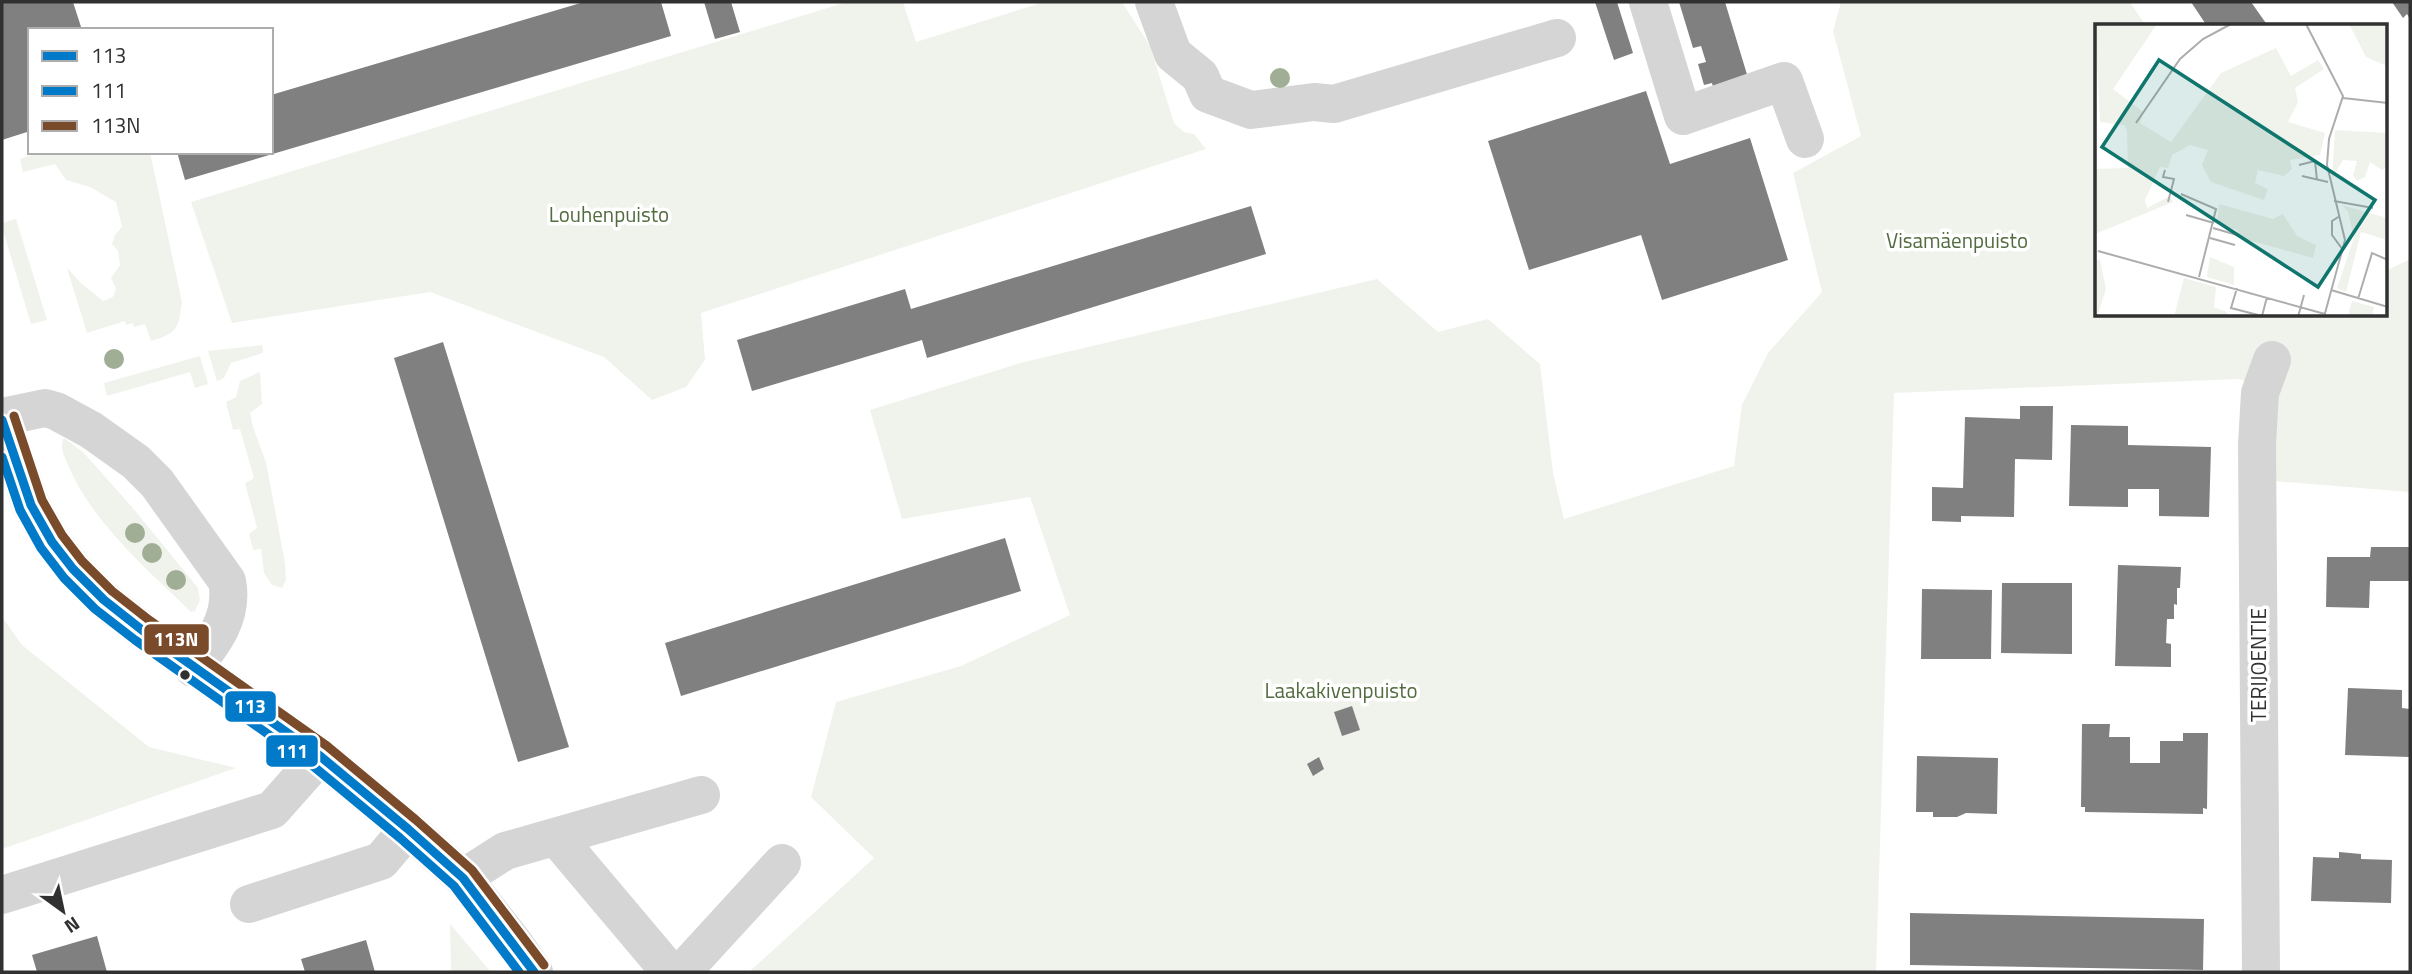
<svg xmlns="http://www.w3.org/2000/svg" width="2412" height="974" viewBox="0 0 2412 974" font-family="'Titillium Web',sans-serif">
<style>
.green{fill:#f0f3ec}
.building{fill:#808080}
.lines{fill:none;stroke-linecap:round;stroke-linejoin:round}
.minor{stroke:#d5d5d5;stroke-width:38}
.bus-1-casing{stroke:#fff;stroke-width:14}
.bus-2-casing{stroke:#fff;stroke-width:14}
.bus-3-casing{stroke:#fff;stroke-width:14}
.bus-1{stroke:#007ac9;stroke-width:9}
.bus-2{stroke:#007ac9;stroke-width:9}
.bus-3{stroke:#7a4b2a;stroke-width:9}
.tree{fill:#a0ae95}
.bus-dot{fill:#313131;stroke:#fff;stroke-width:2.5}
.labels{text-anchor:middle;stroke-width:7;stroke-linejoin:round;paint-order:stroke}
.park-label{font-size:21px;fill:#536c3f;stroke:#fff}
.street-label{font-size:21px;fill:#313131;stroke:#fff}
.inset-road{fill:none;stroke:#adadad;stroke-width:2}
.view{fill:#0f766e;fill-opacity:0.15;stroke:#0f766e;stroke-width:3.5}
.inset-edge{fill:none;stroke:#313131;stroke-width:3.5}
.line-badge{stroke:#fff;stroke-width:2.5}
.badge-label{font-size:19px;text-anchor:middle;font-weight:bold;fill:#fff}
</style>
<rect width="100%" height="100%" fill="#fff"/>
<path class="green" d="M847,2H903L916,42L1044,2H1122L1150,46L1174,123L1184,132L1194,134L1206,149L701,313L705,360L686,387L652,400L604,357L430,292L232,323L191,202Z
M1841,2H2130L2146,26H2097V315H2386V271L2410,259V492L2274,481L2277,390L2238,379L1894,393L1876,972H749L874,858L811,797L836,702L961,666L1070,615L1030,497L902,519L870,410L1020,363L1377,279L1438,332L1488,319L1540,364L1553,473L1564,519L1734,466L1742,405L1768,353L1822,292L1793,173L1861,136L1833,31Z
M41,152H150L182,302C178,329 178,333 151,341L145,324L134,327L133,323L126,325L125,321L87,333L67,268L81,283L103,301L113,297L116,288L111,278L120,265L118,251L112,244L115,235L122,227L116,202L90,187L66,180L55,164L23,172L20,159Z
M16,219L47,320L31,324L2,227V223Z
M262,345L263,353L231,363L224,378L217,381L208,351Z
M200,356L208,384L195,388L190,372L107,396L104,383Z
M260,372L262,404L250,413L253,427L266,462L285,563L286,580L282,588L272,585L264,573L261,549L253,550L249,534L257,528L245,483L254,478L240,429L233,430L226,402L236,397L240,381Z
M64,438L83,452L132,507L198,588L200,600L195,611L191,612C146,568 92,523 67,463C64,455 59,447 64,438Z
M2,617L22,645L149,747L236,768L2,849Z
M450,924L491,972H451Z"/>
<path class="building" d="M2,2H73L82,30H30V131L2,140Z
M584,2H661L671,36L185,180L177,152H271V95Z
M704,2H731L740,32L715,39Z
M1595,2H1617L1633,53L1614,60Z
M1679,2H1725L1749,81L1714,91L1712,83L1704,85L1698,64L1706,62L1701,46L1693,48Z
M2191,2H2251L2268,26H2207Z
M2392,2H2410V19L2407,14L2403,18Z
M1646,91L1670,164L1750,138L1788,260L1662,300L1641,235L1529,270L1488,141Z
M1251,206L1266,254L927,358L922,340L752,391L737,340L905,289L911,309Z
M443,342L569,747L518,762L394,358Z
M2020,406H2053L2052,460L2015,459L2014,517L1961,516V522L1932,521V487L1963,488L1965,417L2020,419Z
M2071,425L2128,426V445L2211,447L2209,517L2159,516V489H2128V507L2069,506Z
M1005,538L1021,591L681,696L665,643Z
M2371,547H2410V581H2370L2369,608L2326,607L2327,557H2370Z
M2118,565L2181,567L2180,588H2177V605L2174,604V619H2167L2166,643L2171,644V667L2115,666Z
M2002,583H2072V654L2001,653Z
M1922,589L1992,590L1991,659H1921Z
M2348,688L2402,690V708L2410,709L2409,757L2345,755Z
M1352,706L1360,730L1342,736L1334,712Z
M2082,724H2110L2109,737H2130V763H2160V741H2183V733H2208L2207,809L2203,808V814L2085,812V807H2081Z
M1917,756L1998,758L1997,814L1966,813L1957,817H1933V812H1916Z
M1319,757L1324,769L1313,776L1307,764Z
M2339,852L2361,854V859L2392,860L2391,903L2311,901L2313,857L2339,858Z
M1910,913L2204,919L2203,970L1910,965Z
M97,936L107,972H37L32,955Z
M366,940L375,972H305L301,959Z"/>
<g class="lines">
<path class="minor" d="M1154,2L1173,54L1200,76L1208,94L1251,110L1314,102L1334,104L1557,38
M1648,2L1683,116L1784,81L1805,139
M2,417L45,408L56,411L91,430L136,462L157,483L227,581C234,616 214,642 193,668
M2,420L31,505L52,542L73,569L104,600L142,630L320,756L408,829L463,878L513,942L534,972
M557,838L670,972
M463,878L505,851L701,795
M2,895L272,810L320,756
M249,904L381,861L408,829
M682,972L782,863
M2261,972L2257,444L2260,393L2272,360"/>
<defs>
<path id="bus-1" d="M2,420L31,505L52,542L73,569L104,600L142,630L320,756L408,829L463,878L534,972"/>
<path id="bus-2" d="M2,457L20,510L41,548L64,578L95,609L135,640L313,766L400,838L454,886L519,972"/>
<path id="bus-3" d="M14,416L42,500L62,535L82,561L112,591L149,620L327,746L416,820L472,870L544,965"/>
</defs>
<use href="#bus-1" class="bus-1-casing"/>
<use href="#bus-2" class="bus-2-casing"/>
<use href="#bus-3" class="bus-3-casing"/>
<use href="#bus-1" class="bus-1"/>
<use href="#bus-2" class="bus-2"/>
<use href="#bus-3" class="bus-3"/>
</g>
<g class="tree">
<circle cx="1280" cy="78" r="10"/>
<circle cx="114" cy="359" r="10"/>
<circle cx="135" cy="533" r="10"/>
<circle cx="152" cy="553" r="10"/>
<circle cx="176" cy="580" r="10"/>
</g>
<circle class="bus-dot" cx="185" cy="675" r="6"/>
<g class="labels">
<g class="park-label">
<text x="609" y="222">Louhenpuisto</text>
<text x="1957" y="248">Visamäenpuisto</text>
<text x="1341" y="698">Laakakivenpuisto</text>
</g>
<g class="street-label">
<text transform="translate(2259 665) rotate(-90)" y="7">TERIJOENTIE</text>
</g>
</g>
<g transform="translate(2095 24)">
<rect width="292" height="292" fill="#fff"/>
<path d="M0,0H62L18,65L48,88L45,99L76,118L126,49L181,24L196,52L223,36L229,45L200,64L203,78L193,98L230,109L225,131L195,136L197,145L189,152L163,146L160,159L173,165L169,176L116,158L107,141L113,126L95,121L77,131L73,144L65,143L50,176L52,184L75,172L78,178L0,210V145L33,144L32,106L29,101L5,98ZM254,0H292V42L271,33ZM240,106L292,109V143L287,146L275,138L270,153L262,157L258,151L262,137L248,136L237,155ZM124,180L178,195L188,190L202,212L221,221L218,234L142,213L143,206L122,200ZM247,181L292,194V216L266,208L251,268L242,264L259,214L253,188ZM115,233L139,243V261L112,253ZM0,235L5,236L11,265L2,293ZM89,254L121,263L119,283L132,288L131,292L79,293ZM257,277L279,283L277,292H253Z" fill="#f0f3ec"/>
<path class="inset-road" d="M211,0L248,72L234,115L232,141L250,216L229,293M248,74L293,79M41,99L85,35L108,15L136,0M204,141L220,137L222,156M70,146L68,153L79,155L73,178M207,152L233,158M86,170L121,185L104,253M239,177L278,184M91,191L119,199M245,192L237,197V211L248,226M118,204L142,211M115,214L140,221M3,227L230,290M142,264L136,284L167,292L172,273M236,266L293,283M263,275L277,229L293,236M203,293L209,271"/>
<path class="view" d="M64,36L280,176L223,263L7,123Z"/>
<rect width="292" height="292" class="inset-edge"/>
</g>
<g class="line-badge">
<rect x="143" y="623" width="67" height="33" rx="7" fill="#7a4b2a"/>
<rect x="224" y="690" width="53" height="33" rx="7" fill="#007ac9"/>
<rect x="265" y="734" width="54" height="34" rx="7" fill="#007ac9"/>
</g>
<g class="badge-label">
<text x="176" y="646">113N</text>
<text x="250" y="713">113</text>
<text x="292" y="758">111</text>
</g>
<rect width="2412" height="974" fill="none" stroke="#313131" stroke-width="7"/>
<rect x="28" y="28" width="245" height="126" fill="#ffffff" stroke="#adadad" stroke-width="2"/>
<rect x="42" y="51" width="35" height="10" fill="#007ac9" stroke="#adadad" stroke-width="2"/>
<text x="91" y="63" font-size="21" fill="#313131">113</text>
<rect x="42" y="86" width="35" height="10" fill="#007ac9" stroke="#adadad" stroke-width="2"/>
<text x="91" y="98" font-size="21" fill="#313131">111</text>
<rect x="42" y="121" width="35" height="10" fill="#7a4b2a" stroke="#adadad" stroke-width="2"/>
<text x="91" y="133" font-size="21" fill="#313131">113N</text>
<g transform="translate(63 911) rotate(147)" stroke="#ffffff" stroke-width="5" paint-order="stroke">
<path d="M0-5L12 26L0 18L-12 26Z" fill="#313131"/>
<text y="-10" font-size="19" font-weight="bold" text-anchor="middle" fill="#313131">N</text>
</g>
</svg>
